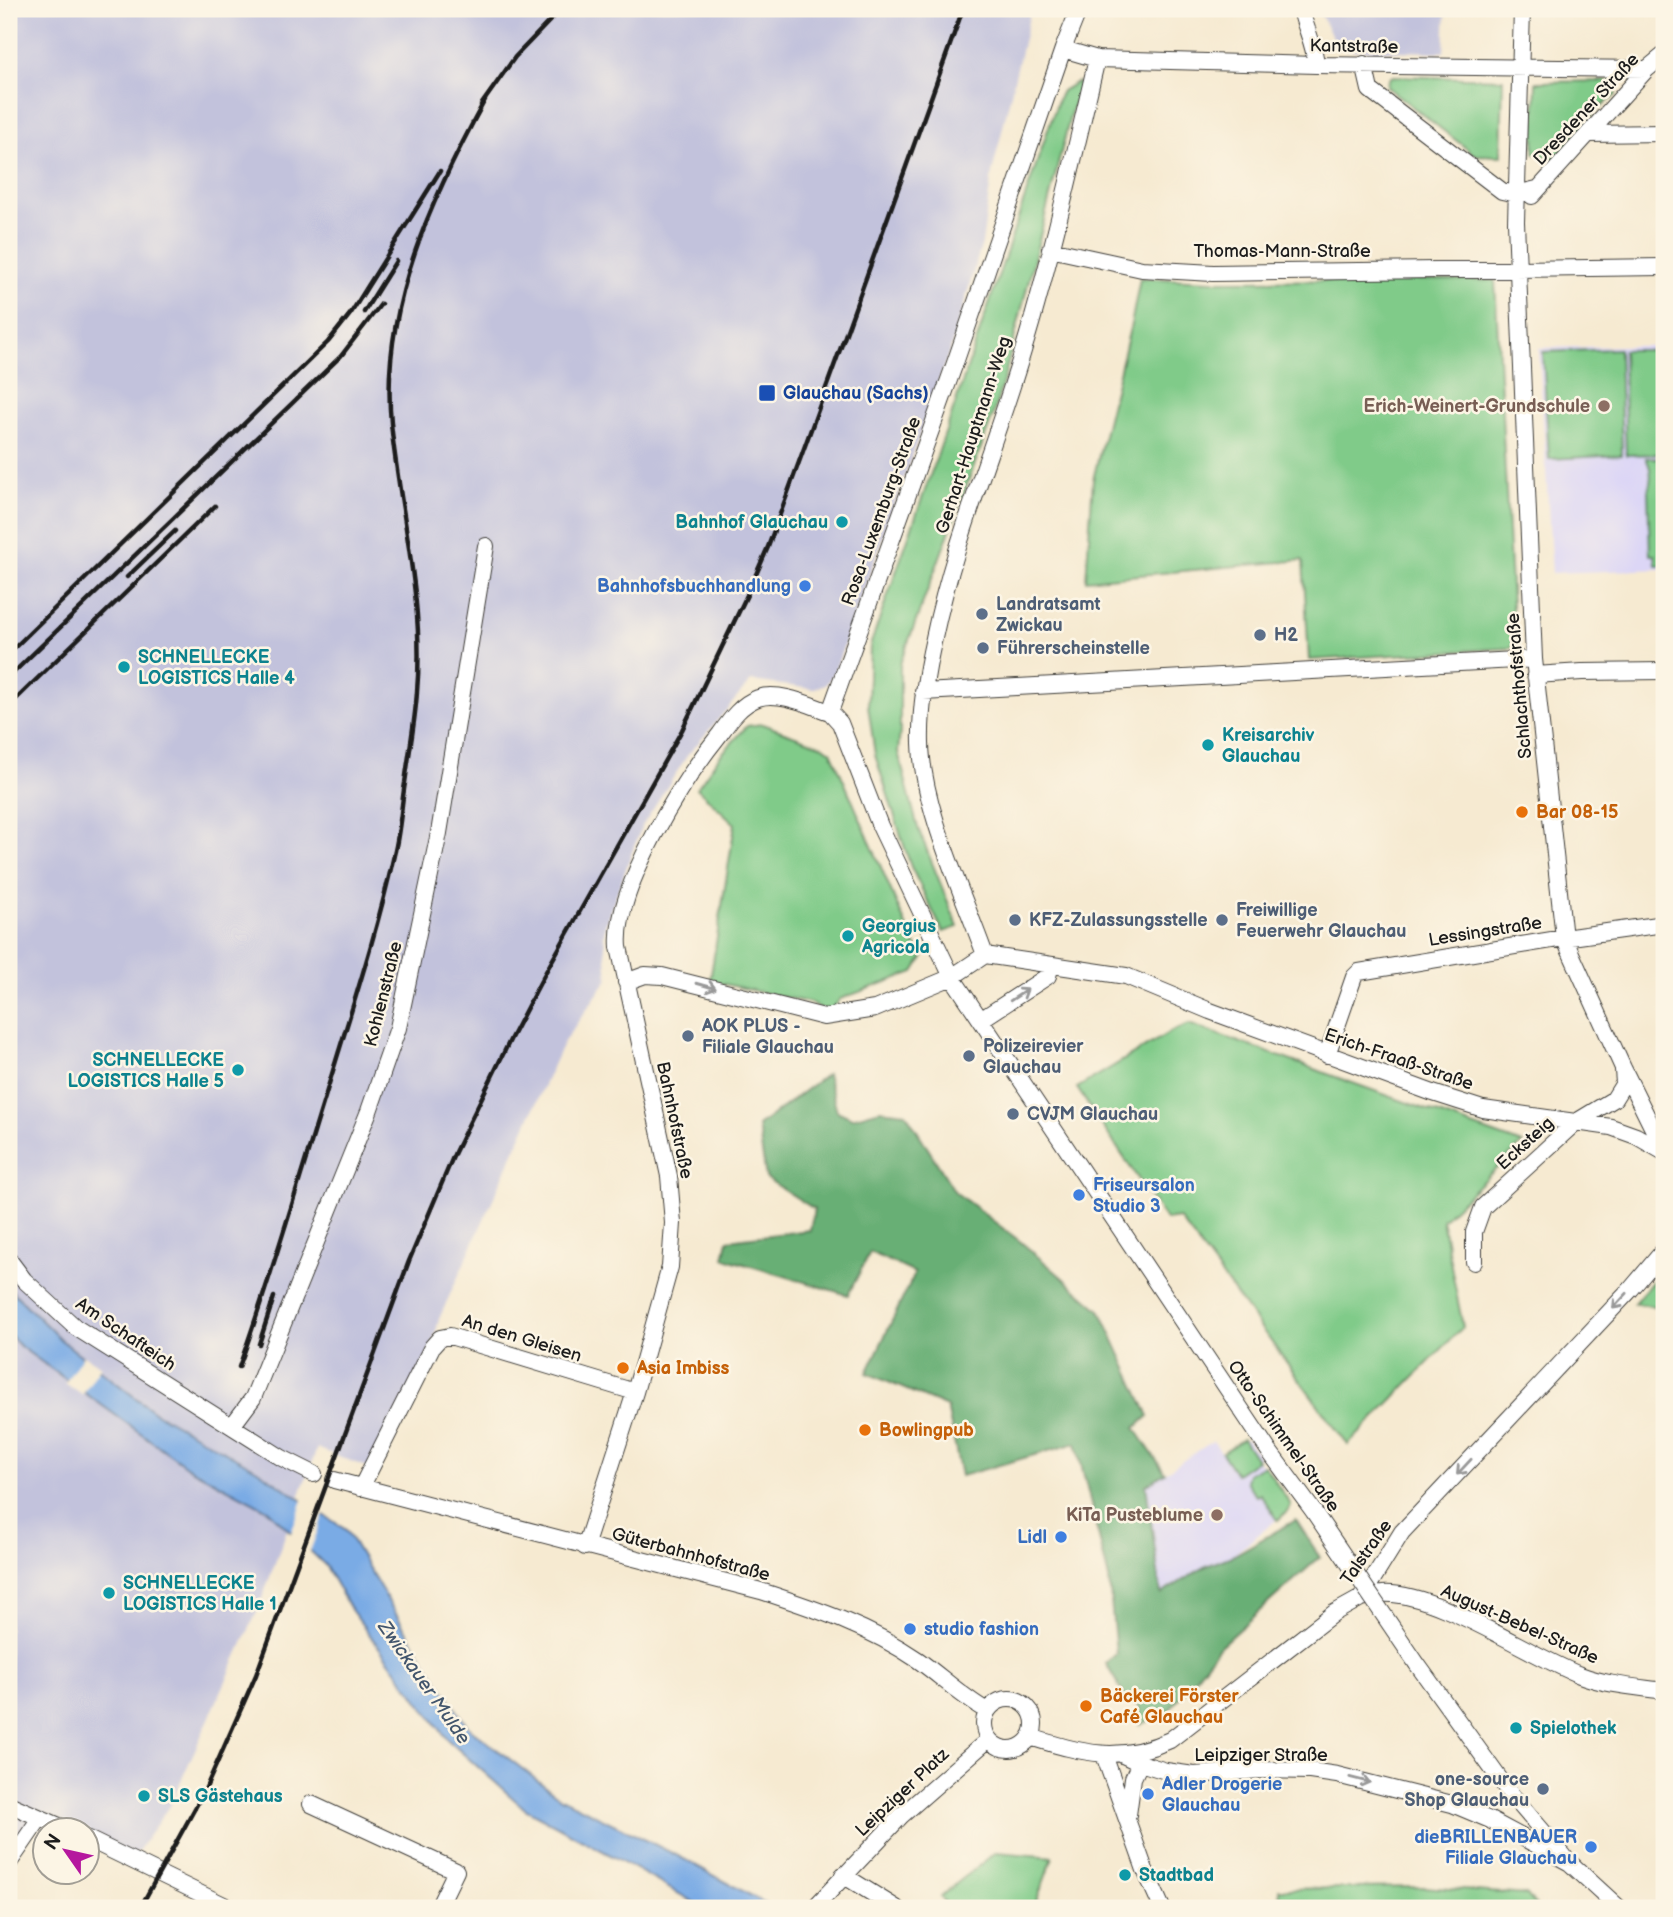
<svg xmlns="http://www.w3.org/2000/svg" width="1673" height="1917" viewBox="0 0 1673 1917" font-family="'Balsamiq Sans',sans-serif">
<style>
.built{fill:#dcd6f6}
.industrial{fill:#c2c2dc}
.green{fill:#80cb89;stroke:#4e7452;stroke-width:2}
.forest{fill:#68af75;stroke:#426648;stroke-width:2}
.water{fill:#7aabe5;stroke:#4b6480;stroke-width:2}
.pier{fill:#f6ead1}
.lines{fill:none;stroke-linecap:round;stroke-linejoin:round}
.minor-casing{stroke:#3d3b37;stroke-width:18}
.minor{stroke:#fff;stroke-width:16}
.rail{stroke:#1c1c1c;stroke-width:4.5}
.minor-bridge-casing{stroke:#3d3b37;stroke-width:18;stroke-linecap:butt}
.minor-bridge{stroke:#fff;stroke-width:16}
.oneway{stroke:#999}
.transit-dot{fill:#1a4fb4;stroke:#fcf5e5;stroke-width:2.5}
.education-dot{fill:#8d6e63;stroke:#fcf5e5;stroke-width:2.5}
.culture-dot{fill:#0f9aa8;stroke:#fcf5e5;stroke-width:2.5}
.shop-dot{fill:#3f7fe0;stroke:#fcf5e5;stroke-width:2.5}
.service-dot{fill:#5c6f8a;stroke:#fcf5e5;stroke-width:2.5}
.food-dot{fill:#e8710a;stroke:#fcf5e5;stroke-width:2.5}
.labels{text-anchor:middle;stroke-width:5;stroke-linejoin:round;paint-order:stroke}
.street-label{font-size:18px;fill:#1c1c1c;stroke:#fcf5e5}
.transit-label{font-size:18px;font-weight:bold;fill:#164399;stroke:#fcf5e5;text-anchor:start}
.education-label{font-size:18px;font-weight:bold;fill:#785e54;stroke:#fcf5e5;text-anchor:end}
.culture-label{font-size:18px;font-weight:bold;fill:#0d838f;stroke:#fcf5e5;text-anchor:start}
.shop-label{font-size:18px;font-weight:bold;fill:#366cbe;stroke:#fcf5e5;text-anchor:end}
.service-label{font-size:18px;font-weight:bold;fill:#4e5e75;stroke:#fcf5e5;text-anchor:start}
.food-label{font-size:18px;font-weight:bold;fill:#c56008;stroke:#fcf5e5;text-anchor:start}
.water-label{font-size:19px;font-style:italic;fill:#42556c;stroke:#fcf5e5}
</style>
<rect width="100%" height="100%" fill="#fcf5e5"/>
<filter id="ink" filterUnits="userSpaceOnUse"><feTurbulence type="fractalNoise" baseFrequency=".0143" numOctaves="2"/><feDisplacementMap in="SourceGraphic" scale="14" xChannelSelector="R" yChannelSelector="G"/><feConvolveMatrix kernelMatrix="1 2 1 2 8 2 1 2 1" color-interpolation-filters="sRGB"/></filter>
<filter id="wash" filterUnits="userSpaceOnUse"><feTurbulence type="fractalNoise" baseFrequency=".00686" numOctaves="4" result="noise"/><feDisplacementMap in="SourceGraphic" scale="28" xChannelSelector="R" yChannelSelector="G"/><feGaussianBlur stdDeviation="1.57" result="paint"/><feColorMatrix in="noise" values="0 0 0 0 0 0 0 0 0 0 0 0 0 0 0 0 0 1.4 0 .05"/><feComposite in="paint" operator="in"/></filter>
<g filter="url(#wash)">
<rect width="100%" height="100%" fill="#f6ead1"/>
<path class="built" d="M1623,346H1664V569L1552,573L1539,348Z
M1243,1439L1248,1440L1259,1456L1257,1460L1259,1463L1264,1465L1291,1505L1289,1510L1233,1555L1204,1567L1161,1594L1146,1485L1213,1441L1222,1453Z"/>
<path class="industrial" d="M9,9H1031L992,173L982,243L952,344L834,673L826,684L814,689L751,681L687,756L641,828L605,925L604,937L608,979L563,1043L439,1319L432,1347L371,1469L317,1448L257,1612L171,1803L132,1860L88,1839V1829H66L41,1818L9,1862Z
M1318,9H1446L1444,52L1345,50L1331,35Z"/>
<path class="green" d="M1392,76L1503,79L1501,156L1475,155L1387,87L1388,80Z
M1611,81L1616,95L1597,110L1554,159L1534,153L1536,82Z
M1077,82L1082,85L1072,109L1005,375L993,415L900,664V731L898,752L918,828L958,927L943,932L911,867L875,755L868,705L870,646L949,422L1059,97L1062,91Z
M1140,278L1213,281L1495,280L1514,644L1511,648L1309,660L1303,560L1086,580L1093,480L1132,320Z
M1619,349L1622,455L1549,459L1543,352Z
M1623,350H1664V454L1626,455Z
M1646,458H1664V565H1656L1655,555H1650L1648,491C1652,478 1652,470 1646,458Z
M762,724L823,746L831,751L914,944L924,956L914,972L840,999L829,1013L811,1003L710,981L735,824L697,788L719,757L747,726Z
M1189,1024L1522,1144L1442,1220L1463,1327L1348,1445L1179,1218L1166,1220L1077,1088L1172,1031Z
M1664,1268V1308L1634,1303Z
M1243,1439L1257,1460L1236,1474L1222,1453Z
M1264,1465L1291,1505L1289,1510L1278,1520L1260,1494L1256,1496L1246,1481L1248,1474Z
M996,1852L1053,1857L1036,1902L1039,1908H947L941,1896Z
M1424,1887L1527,1895L1538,1908H1281L1279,1889Z"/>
<path class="forest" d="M827,1074L837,1111L852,1118L880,1110L906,1113L955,1192L1021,1242L1100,1310L1149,1416L1135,1428L1165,1473L1146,1485L1161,1594L1204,1567L1234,1555L1296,1520L1320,1557L1220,1646L1168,1712L1140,1725L1139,1706L1127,1700L1106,1664L1116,1654L1109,1579L1076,1443L961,1476L947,1407L867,1373L915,1273L870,1252L848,1295L724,1258L728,1240L810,1230L814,1209L766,1178L758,1126Z"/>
<path class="water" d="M9,1288L61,1340L154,1412L256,1469L346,1530L408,1634L468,1727L559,1797L680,1857L774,1908H704L616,1858L525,1809L448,1740L349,1607L326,1566L268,1510L189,1468L21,1347L9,1334Z"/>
<path class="pier" d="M83,1355L101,1366L82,1395L65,1383Z
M304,1497L325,1511L309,1554L290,1536Z"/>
</g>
<g filter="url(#ink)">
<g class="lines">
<defs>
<path id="minor" d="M1301,9C1305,28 1315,45 1316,65
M1522,9L1516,222L1534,659L1564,938L1623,1068L1664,1151
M1063,49L1097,59L1316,65L1647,69
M1364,64L1370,90L1502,191L1516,194L1537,189
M1589,134L1664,133
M1532,196L1647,69L1664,55
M1050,249L1142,269L1213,273L1664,267
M1535,675L1582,672L1664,671
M923,692L1534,659
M830,712L840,723L880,826L952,977L1269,1451L1314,1512
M830,712L955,363L1063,49L1079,9
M985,955C963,893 922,807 921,743C920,708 926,673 934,638C952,552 985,470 1012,386C1047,279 1071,168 1097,59
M626,982L645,975L662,976L824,1017L875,1009L952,977L985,955L1126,976L1210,1011L1433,1093L1483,1109L1611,1127L1636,1136L1664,1152
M982,1019L1048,976L1051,965
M1327,1055L1354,977L1359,972L1564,938L1664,924
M9,1260L24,1280L75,1327L282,1458L314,1474
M1474,1262V1232L1483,1207L1576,1122L1614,1099L1624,1083L1623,1070
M232,1426L253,1398L369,1111L398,1028L439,833L486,546
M334,1480L761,1591C816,1609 870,1627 918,1660C942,1677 962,1697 987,1711
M361,1488L432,1347L440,1338L450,1336L635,1392
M585,1547L635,1392L670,1267L673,1223L669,1176L619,947C614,888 683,780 720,734C730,720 741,704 758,698C780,691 809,705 830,712
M1361,1598C1368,1597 1375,1594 1382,1594C1434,1590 1528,1655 1580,1675C1606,1685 1636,1687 1664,1691
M1417,1664L1509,1792L1564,1856
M984 1724a25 25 0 1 1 50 0a25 25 0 1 1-50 0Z
M1030,1737C1083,1753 1118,1764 1170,1740L1334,1613L1361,1598L1402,1532L1631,1289L1664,1250
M1104,1755L1145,1870L1162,1908
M1123,1755L1140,1763L1166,1771L1194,1775L1260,1770L1310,1771L1337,1775L1452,1804L1490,1820L1570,1863L1619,1908
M9,1804L66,1829
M311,1804L456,1871L438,1908
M1128,1815L1133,1778L1140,1763
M88,1839L230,1908
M9,1863L40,1818
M843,1875L896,1908
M814,1908L901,1816L989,1739"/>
</defs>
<use href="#minor" class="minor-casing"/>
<use href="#minor" class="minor"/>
<path class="rail" d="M481,105L515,57L561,9
M364,312L396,261
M127,577L175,531
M9,653L328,342L351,313L440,171
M9,677L341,356L381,304
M9,706L215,506
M259,1344L274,1297
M239,1367C271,1278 297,1187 325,1097C349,1017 376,937 394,855C400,832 401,807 405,783C409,753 415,722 417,692C425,600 400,513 391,423C380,308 432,197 486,98
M140,1908L205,1790L256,1675L409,1261L455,1152L511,1038L544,975L682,730L747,595L768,547L841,347L963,9"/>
<defs>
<path id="minor-bridge" d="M1314,1512L1417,1664"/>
</defs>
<use href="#minor-bridge" class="minor-bridge-casing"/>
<use href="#minor-bridge" class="minor-bridge"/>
</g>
<defs><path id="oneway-shaft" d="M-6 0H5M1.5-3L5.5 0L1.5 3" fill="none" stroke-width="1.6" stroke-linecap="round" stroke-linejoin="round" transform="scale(1.75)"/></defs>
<g class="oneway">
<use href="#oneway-shaft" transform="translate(706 986) rotate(16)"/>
<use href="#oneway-shaft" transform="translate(1019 995) rotate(-33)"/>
<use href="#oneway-shaft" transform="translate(1620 1301) rotate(133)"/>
<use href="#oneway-shaft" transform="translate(1464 1467) rotate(133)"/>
<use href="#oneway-shaft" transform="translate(1360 1780) rotate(14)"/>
</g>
</g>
<rect class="transit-dot" x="758" y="384" width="18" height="18" rx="3.5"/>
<g class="education-dot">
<circle cx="1604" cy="406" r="7"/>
<circle cx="1217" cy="1515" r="7"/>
</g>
<g class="culture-dot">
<circle cx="842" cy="522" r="7"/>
<circle cx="124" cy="667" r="7"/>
<circle cx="1208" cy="745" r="7"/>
<circle cx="848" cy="936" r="7"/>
<circle cx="238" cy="1070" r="7"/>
<circle cx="109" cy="1593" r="7"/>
<circle cx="1516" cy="1728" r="7"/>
<circle cx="144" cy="1796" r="7"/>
<circle cx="1125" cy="1875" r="7"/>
</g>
<g class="shop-dot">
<circle cx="805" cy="586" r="7"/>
<circle cx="1079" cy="1195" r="7"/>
<circle cx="1061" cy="1537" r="7"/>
<circle cx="910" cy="1629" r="7"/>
<circle cx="1148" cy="1794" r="7"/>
<circle cx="1591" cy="1847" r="7"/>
</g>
<g class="service-dot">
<circle cx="982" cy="614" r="7"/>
<circle cx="1260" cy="635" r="7"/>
<circle cx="983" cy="648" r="7"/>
<circle cx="1015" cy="920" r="7"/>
<circle cx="1222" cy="920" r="7"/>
<circle cx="688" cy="1036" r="7"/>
<circle cx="969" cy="1056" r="7"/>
<circle cx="1013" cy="1114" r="7"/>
<circle cx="1543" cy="1789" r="7"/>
</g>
<g class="food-dot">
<circle cx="1522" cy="812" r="7"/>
<circle cx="623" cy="1368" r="7"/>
<circle cx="865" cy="1430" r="7"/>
<circle cx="1086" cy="1706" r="7"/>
</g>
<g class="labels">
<g class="street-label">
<text transform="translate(1354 46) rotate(1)" y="6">Kantstraße</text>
<text transform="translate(1586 109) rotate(-47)" y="6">Dresdener Straße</text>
<text x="1282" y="257">Thomas-Mann-Straße</text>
<text transform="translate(973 435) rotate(-72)" y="6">Gerhart-Hauptmann-Weg</text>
<text transform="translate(881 511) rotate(-70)" y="6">Rosa-Luxemburg-Straße</text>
<text transform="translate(1519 686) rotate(-95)" y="6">Schlachthofstraße</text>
<text transform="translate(1485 931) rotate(-9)" y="6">Lessingstraße</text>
<text transform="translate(383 994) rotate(-76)" y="6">Kohlenstraße</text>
<text transform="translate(1399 1059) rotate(19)" y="6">Erich-Fraaß-Straße</text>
<text transform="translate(675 1120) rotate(78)" y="6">Bahnhofstraße</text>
<text transform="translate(1525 1143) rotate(-42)" y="6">Ecksteig</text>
<text transform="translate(126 1334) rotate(34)" y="6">Am Schafteich</text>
<text transform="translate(522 1338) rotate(17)" y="6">An den Gleisen</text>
<text transform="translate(1284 1436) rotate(55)" y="6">Otto-Schimmel-Straße</text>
<text transform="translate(1366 1552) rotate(-55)" y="6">Talstraße</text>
<text transform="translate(691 1554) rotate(15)" y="6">Güterbahnhofstraße</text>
<text transform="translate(1520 1624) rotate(24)" y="6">August-Bebel-Straße</text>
<text x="1261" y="1761">Leipziger Straße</text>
<text transform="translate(902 1792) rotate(-43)" y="6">Leipziger Platz</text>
</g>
<g class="transit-label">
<text x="783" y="399">Glauchau (Sachs)</text>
</g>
<g class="education-label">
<text x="1590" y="412">Erich-Weinert-Grundschule</text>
<text x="1203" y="1521">KiTa Pusteblume</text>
</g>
<g class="culture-label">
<text x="828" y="528" text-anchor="end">Bahnhof Glauchau</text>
<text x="138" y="663">SCHNELLECKE<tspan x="138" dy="21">LOGISTICS Halle 4</tspan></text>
<text x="1222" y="741">Kreisarchiv<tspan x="1222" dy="21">Glauchau</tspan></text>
<text x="862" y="932">Georgius<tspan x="862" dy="21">Agricola</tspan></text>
<text x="224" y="1066" text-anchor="end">SCHNELLECKE<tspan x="224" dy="21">LOGISTICS Halle 5</tspan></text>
<text x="123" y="1589">SCHNELLECKE<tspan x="123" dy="21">LOGISTICS Halle 1</tspan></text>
<text x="1530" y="1734">Spielothek</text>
<text x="158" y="1802">SLS Gästehaus</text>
<text x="1139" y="1881">Stadtbad</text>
</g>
<g class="shop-label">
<text x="791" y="592">Bahnhofsbuchhandlung</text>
<text x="1093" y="1191" text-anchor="start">Friseursalon<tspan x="1093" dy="21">Studio 3</tspan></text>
<text x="1047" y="1543">Lidl</text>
<text x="924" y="1635" text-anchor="start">studio fashion</text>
<text x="1162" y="1790" text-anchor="start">Adler Drogerie<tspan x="1162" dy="21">Glauchau</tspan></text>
<text x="1577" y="1843">dieBRILLENBAUER<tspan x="1577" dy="21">Filiale Glauchau</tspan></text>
</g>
<g class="service-label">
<text x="996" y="610">Landratsamt<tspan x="996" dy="21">Zwickau</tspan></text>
<text x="1274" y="641">H2</text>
<text x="997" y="654">Führerscheinstelle</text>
<text x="1236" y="916">Freiwillige<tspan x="1236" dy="21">Feuerwehr Glauchau</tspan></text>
<text x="1029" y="926">KFZ-Zulassungsstelle</text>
<text x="702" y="1032">AOK PLUS -<tspan x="702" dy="21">Filiale Glauchau</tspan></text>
<text x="983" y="1052">Polizeirevier<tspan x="983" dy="21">Glauchau</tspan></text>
<text x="1027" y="1120">CVJM Glauchau</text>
<text x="1529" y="1785" text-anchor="end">one-source<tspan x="1529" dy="21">Shop Glauchau</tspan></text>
</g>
<g class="food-label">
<text x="1536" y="818">Bar 08-15</text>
<text x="637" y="1374">Asia Imbiss</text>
<text x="879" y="1436">Bowlingpub</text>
<text x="1100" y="1702">Bäckerei Förster<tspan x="1100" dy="21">Café Glauchau</tspan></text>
</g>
<g class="water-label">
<text transform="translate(425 1682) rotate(55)" y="7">Zwickauer Mulde</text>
</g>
</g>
<rect width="1673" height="1917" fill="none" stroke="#fcf5e5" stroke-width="35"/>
<g transform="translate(66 1851) rotate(304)"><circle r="33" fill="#fcf5e5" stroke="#a29e95" stroke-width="2"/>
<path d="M0-5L12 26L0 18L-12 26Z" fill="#b5179e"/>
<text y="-10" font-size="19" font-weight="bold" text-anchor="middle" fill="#1c1c1c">N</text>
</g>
</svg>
